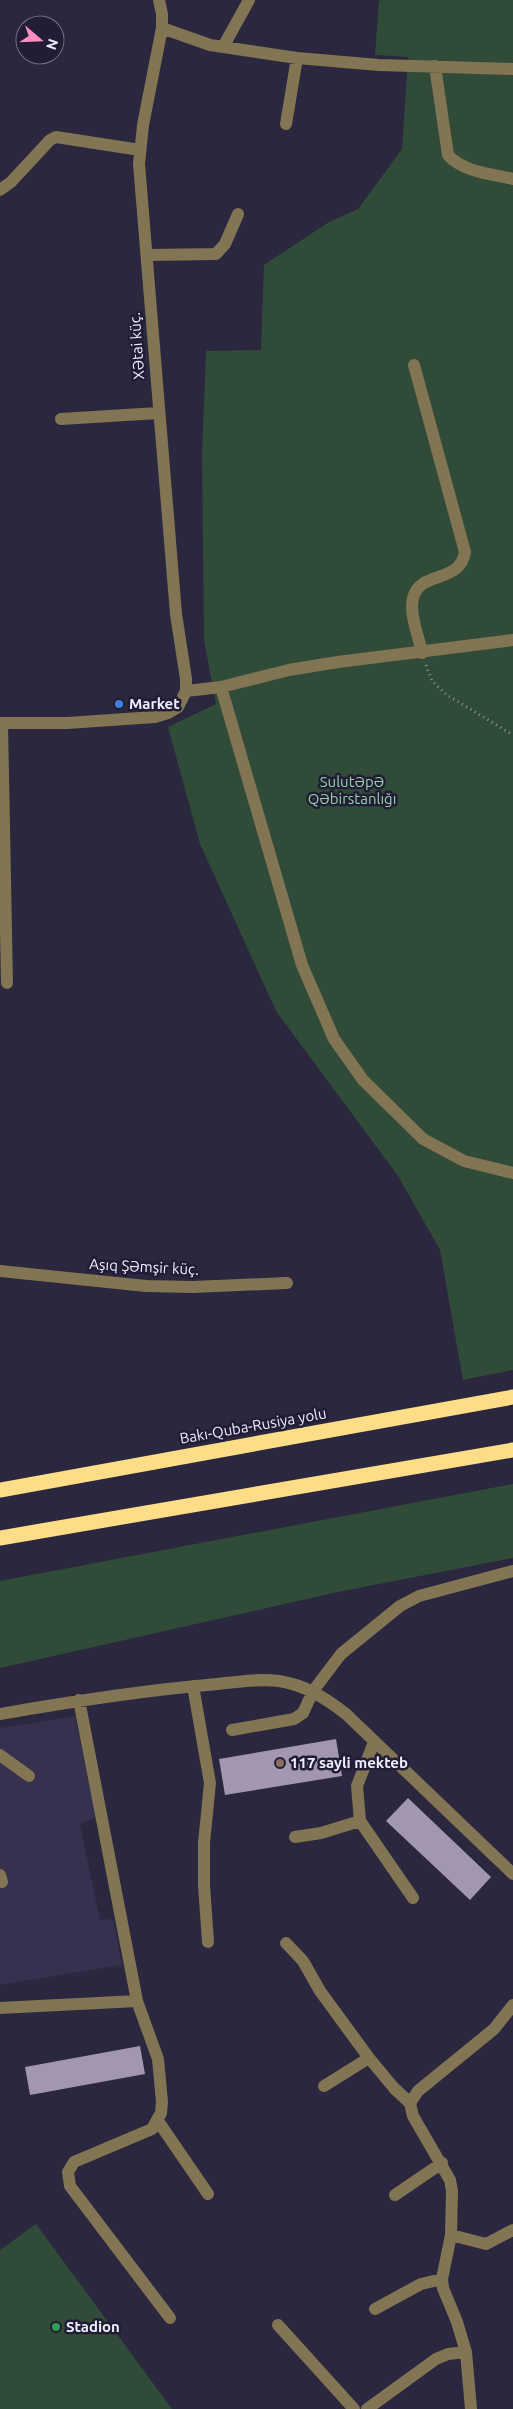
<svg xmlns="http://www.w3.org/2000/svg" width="513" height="2409" viewBox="0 0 513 2409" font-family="Ubuntu,sans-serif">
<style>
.built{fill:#35314e}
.green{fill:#314b39}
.building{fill:#a296b1}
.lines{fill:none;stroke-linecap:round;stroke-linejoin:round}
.path{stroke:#9290a3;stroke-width:3;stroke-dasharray:1 4;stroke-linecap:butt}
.minor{stroke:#827554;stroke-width:12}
.highway{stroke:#fedd88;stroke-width:15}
.shop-dot{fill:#3f7fe0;stroke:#201d34;stroke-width:2}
.education-dot{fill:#8d6e63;stroke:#201d34;stroke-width:2}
.leisure-dot{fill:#2e9e5b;stroke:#201d34;stroke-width:2}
.labels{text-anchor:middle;stroke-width:5;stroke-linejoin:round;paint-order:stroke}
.street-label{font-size:15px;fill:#efeefe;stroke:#201d34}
.poi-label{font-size:15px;font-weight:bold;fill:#efeefe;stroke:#201d34;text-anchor:start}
.park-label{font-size:15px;fill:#98d1a9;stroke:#201d34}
</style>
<rect width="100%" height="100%" fill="#2a273e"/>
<path class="built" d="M75,1716L96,1817L80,1824L100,1920L113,1919L122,1965L0,1985V1728Z"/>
<path class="green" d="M381,0H513V1370L463,1380L440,1250L398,1176L276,1011L200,844L168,727L216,704L204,640L202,454L206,351L261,350L264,265L329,222L358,209L402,149L408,57L375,55L379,1Z
M513,1484V1558L338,1592L0,1668V1581Z
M36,2224L172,2409H0V2250Z"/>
<path class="building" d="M336,1739L342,1776L225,1795L219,1759Z
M408,1798L491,1877L470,1900L386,1821Z
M140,2046L145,2074L30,2095L25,2067Z"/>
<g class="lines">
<path class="path" d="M426,665L432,681L447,695L513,735"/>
<path class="minor" d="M162,28L210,45L297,58L379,65L513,69
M223,47L249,0
M435,66L448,155C463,172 492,174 513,179
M286,124L297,58
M0,190L11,182L50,140L56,137L140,150
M147,255L216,254L225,244L238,214
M414,365L465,552C460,584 420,570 413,598C409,614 419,637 422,653
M61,419L158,413
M221,687L302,965L334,1039L363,1080L423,1139L464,1161L513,1173
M186,691L221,687L289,670L338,662L513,640
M0,723H67L155,717L168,713L178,707L186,691V679L176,614L139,164L143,125L162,28V14L159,0
M2,724L7,983
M0,1271L146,1286L193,1287L287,1283
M193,1686L210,1783L204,1843V1885L208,1942
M79,1700L137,2001L158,2059L162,2102L161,2113L152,2129L74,2162L68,2172L70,2186L170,2318
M0,1714C69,1702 137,1691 207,1685C230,1683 256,1678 279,1681C305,1685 326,1698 346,1714L513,1874
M232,1730L294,1719L303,1713L313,1691L341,1654L400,1606L419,1596L513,1571
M374,1742L357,1786L360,1821L413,1898
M0,1755L29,1776
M295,1837L321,1833L360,1821
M0,1875L2,1882
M286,1943L303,1961L320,1991L369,2058L394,2088L410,2103
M0,2008L137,2001
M324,2086L369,2058
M158,2121L208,2194
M395,2195L442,2163
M451,2235L486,2244L513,2230
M375,2309L421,2284L442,2279
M278,2325L354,2409
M367,2409L436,2359L448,2354L466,2352
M471,2409L466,2352L457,2322L443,2288L442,2279L451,2235L452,2191L450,2180L413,2116L410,2103L418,2091L494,2029L513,2005"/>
<path class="highway" d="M0,1490L513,1397
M0,1538L513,1450"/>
</g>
<circle class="shop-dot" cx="119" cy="704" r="5"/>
<circle class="education-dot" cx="280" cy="1763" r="5"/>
<circle class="leisure-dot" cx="56" cy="2327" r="5"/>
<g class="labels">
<g class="street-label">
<text transform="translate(137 346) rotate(-94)" y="5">Xətai küç.</text>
<text transform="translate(144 1267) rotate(3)" y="5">Aşıq Şəmşir küç.</text>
<text transform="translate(253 1426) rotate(-10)" y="5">Bakı-Quba-Rusiya yolu</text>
</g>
<g class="poi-label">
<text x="129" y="709">Market</text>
<text x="290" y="1768">117 sayli mekteb</text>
<text x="66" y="2332">Stadion</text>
</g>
<g class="park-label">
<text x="352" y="787">Sulutəpə<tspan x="352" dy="17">Qəbirstanlığı</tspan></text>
</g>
</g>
<g transform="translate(40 40) rotate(109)"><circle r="24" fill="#201d34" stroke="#737185"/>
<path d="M0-4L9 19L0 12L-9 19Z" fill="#fd8ec0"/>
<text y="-8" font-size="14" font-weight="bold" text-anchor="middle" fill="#efeefe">N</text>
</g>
</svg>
